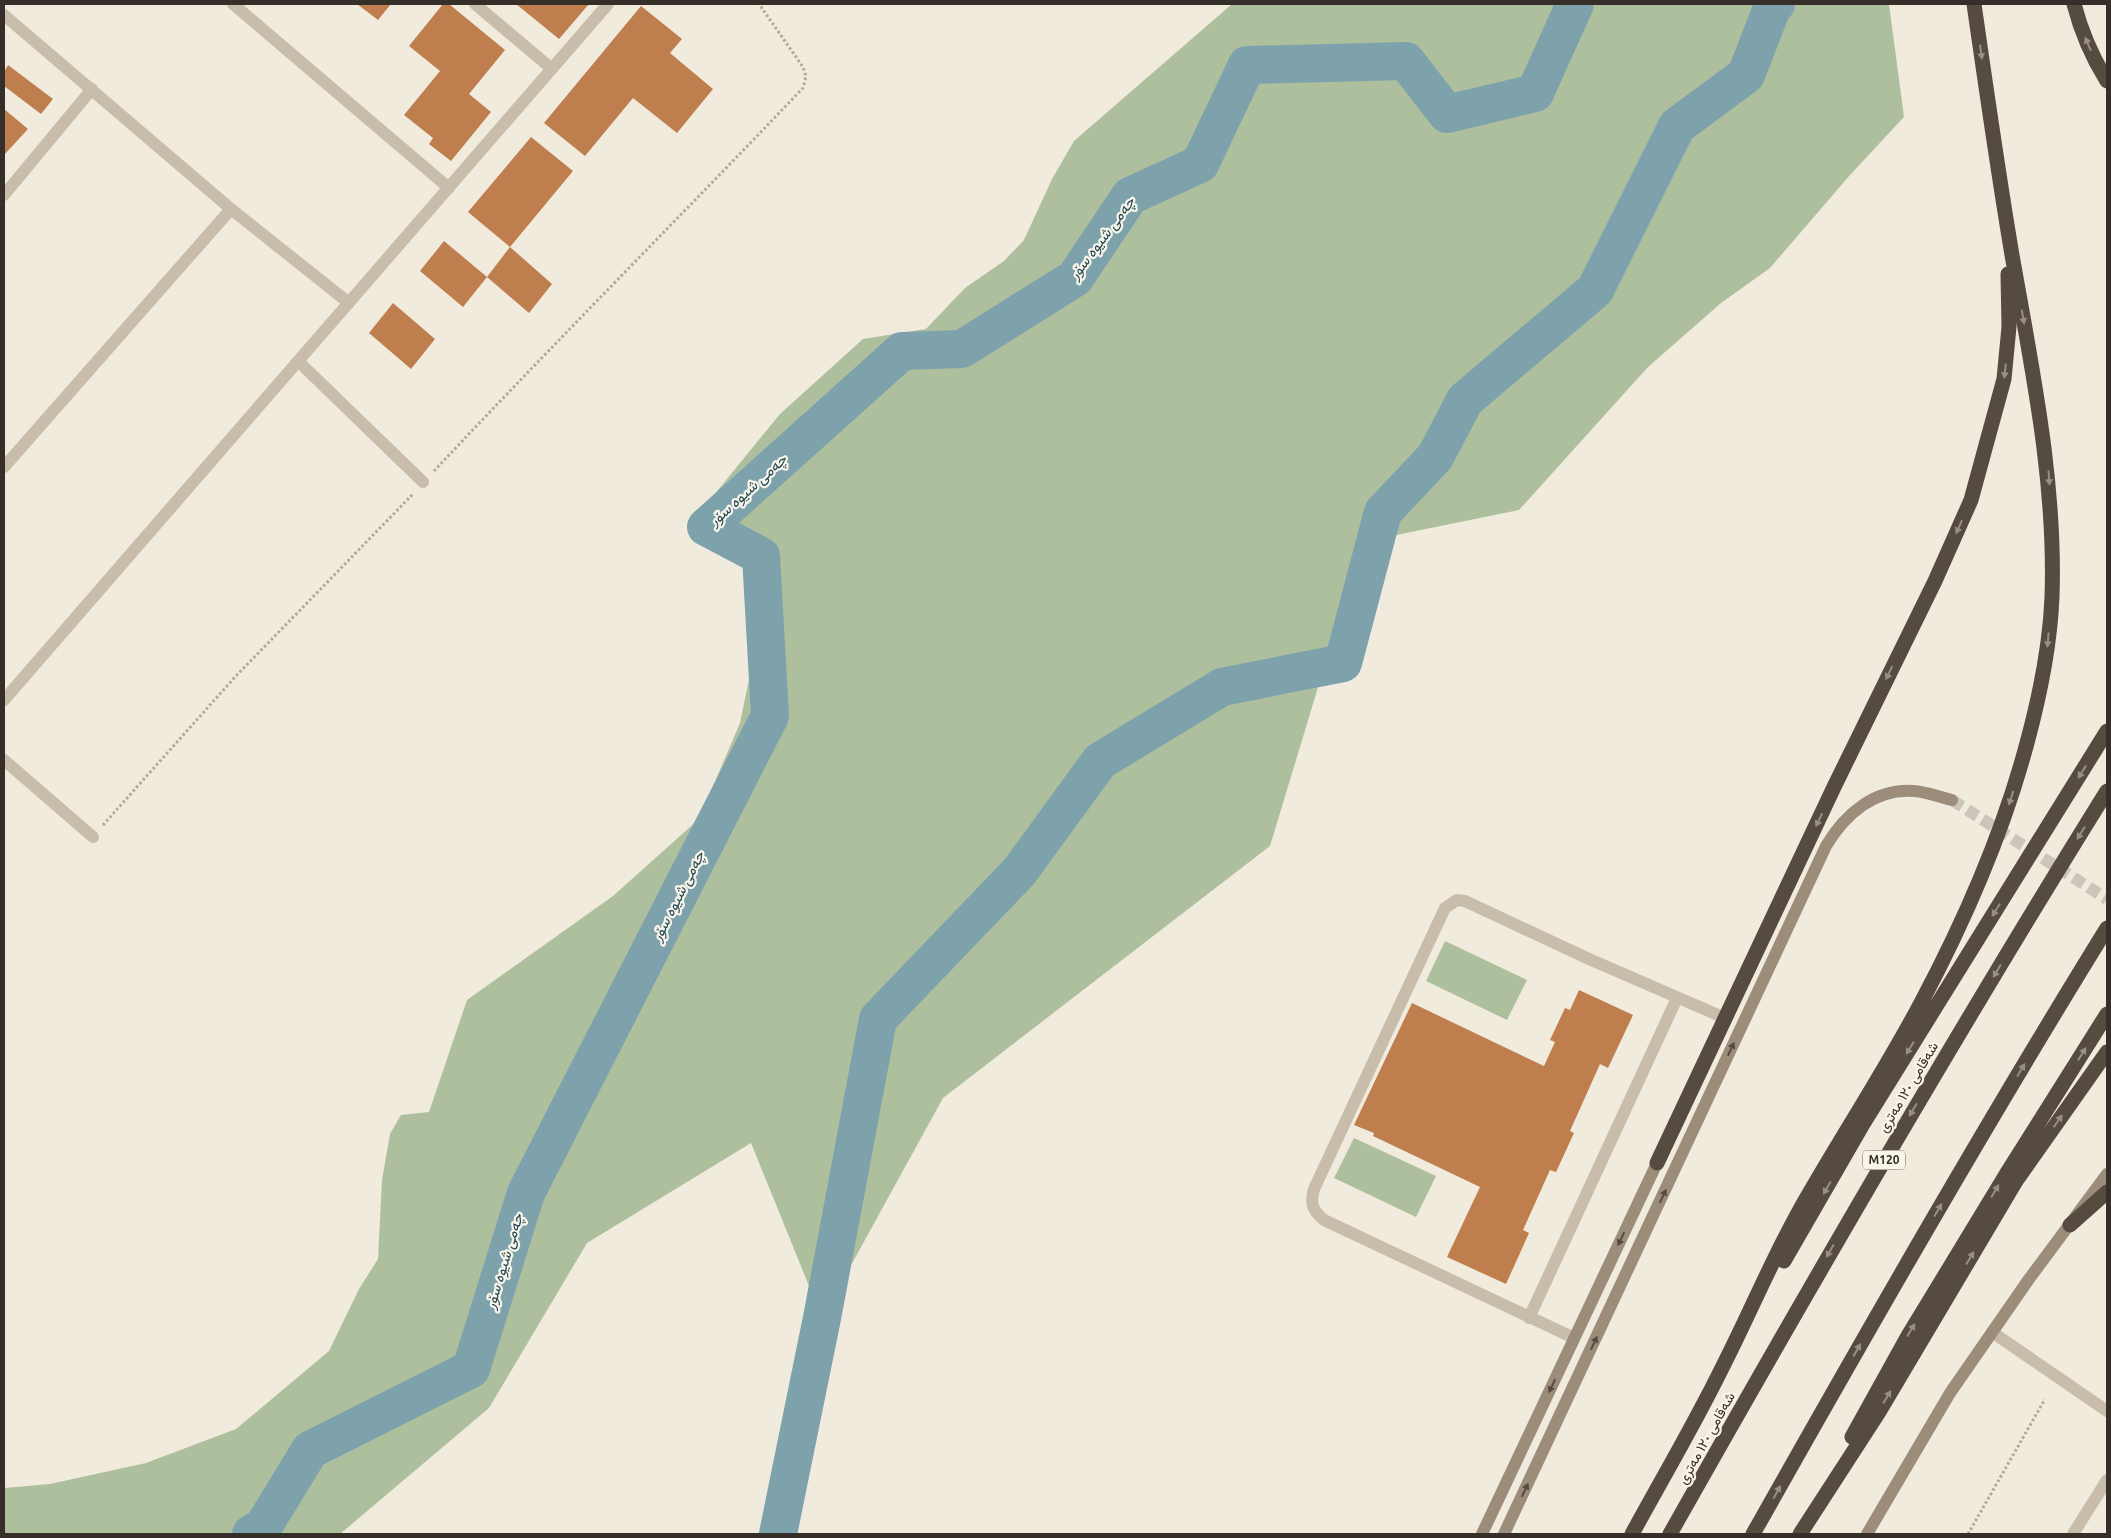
<svg xmlns="http://www.w3.org/2000/svg" width="2111" height="1538" viewBox="0 0 2111 1538" font-family="Ubuntu,Vazirmatn,sans-serif">
<style>
.green{fill:#aebf9e}
.lines{fill:none;stroke-linecap:round;stroke-linejoin:round}
.river{stroke:#7ea2ac;stroke-width:38}
.building{fill:#bf7e4d}
.secondary-tunnel{stroke:#ccc5b9;stroke-width:12;stroke-dasharray:12 6;stroke-linecap:butt}
.path{stroke:#b4a894;stroke-width:3;stroke-dasharray:2.5 2.5;stroke-linecap:butt}
.lane{stroke:#c8bdaa;stroke-width:12}
.street{stroke:#c8bdaa;stroke-width:12}
.secondary{stroke:#9c8d7b;stroke-width:12}
.highway{stroke:#564b40;stroke-width:15}
.oneway{fill:#978f84}
.oneway2{fill:#554b42}
.labels{text-anchor:middle;stroke-width:4.5;stroke-linejoin:round;paint-order:stroke}
.shield{fill:#f9f4e9;stroke:#706a63;stroke-width:1}
.shield-label{font-size:12px;font-weight:bold;fill:#362f29}
.street-label{font-size:14px;fill:#362f29;stroke:#f9f4e9}
.water-label{font-size:15px;font-style:italic;fill:#214855;stroke:#f9f4e9}
</style>
<rect width="100%" height="100%" fill="#f1ebdd"/>
<path class="green" d="M1232,4H1889L1904,117L1850,175L1770,268L1721,303L1648,367L1519,510L1362,542L1270,846L943,1098L822,1318L751,1143L587,1243L489,1408L340,1534H4V1488L50,1484L146,1463L236,1429L329,1351L359,1289L378,1259L382,1180L390,1134L401,1115L429,1112L467,1000L613,896L699,819L740,723L766,597L709,501L780,414L863,339L926,329L965,288L1004,261L1024,240L1052,179L1074,141Z
M1445,941L1527,980L1507,1020L1426,981Z
M1354,1138L1436,1176L1416,1217L1334,1178Z"/>
<g class="lines">
<path class="river" d="M251,1534L263,1527L310,1450L471,1369L526,1193L770,716L761,556L706,527L902,351L962,349L1075,278L1130,196L1200,164L1247,65L1406,61L1447,114L1535,93L1575,4
M778,1534L822,1318L878,1019L1019,872L1100,761L1222,687L1343,663L1383,512L1435,457L1465,400L1595,290L1677,126L1746,75L1772,8L1776,4"/>
</g>
<path class="building" d="M357,4H391L378,20Z
M443,4H449L505,50L469,94L491,112L451,161L429,144L433,138L404,115L440,71L409,46Z
M516,4H589L559,39Z
M641,6L682,39L670,53L713,89L677,133L633,98L585,156L544,123Z
M8,65L53,99L41,114L4,86V72Z
M4,109L28,129L4,155Z
M531,137L573,171L510,247L552,284L529,313L487,277L510,247L468,212Z
M444,241L487,277L463,307L420,271Z
M393,303L435,339L411,369L369,333Z
M1579,990L1633,1015L1608,1068L1600,1064L1570,1131L1574,1133L1556,1172L1550,1170L1523,1230L1529,1233L1506,1284L1447,1257L1480,1187L1373,1136L1374,1133L1354,1125L1412,1003L1544,1066L1555,1042L1550,1040L1565,1008L1570,1010Z"/>
<g class="lines">
<path class="secondary-tunnel" d="M1952,800L2107,899"/>
<path class="path" d="M434,471C555,342 681,216 803,88L806,76L803,67L759,4
M103,825L235,677L413,494
M1968,1534L2045,1399"/>
<path class="lane" d="M1529,1318L1677,998
M1574,1338L1324,1220C1312,1210 1310,1203 1314,1189L1445,908L1457,900L1465,901L1589,959L1725,1018"/>
<path class="street" d="M233,4L449,188
M475,4L552,69
M4,15L231,209L349,303
M4,195L92,89
M298,361L423,482
M4,467L231,209
M4,700L608,4
M4,760L93,837
M1992,1332L2107,1411
M2073,1534L2107,1480"/>
<path class="secondary" d="M1482,1534L1657,1163
M1504,1534L1826,846C1845,814 1875,788 1914,791C1927,792 1940,797 1952,800
M1867,1534L1950,1393L2029,1279L2107,1174"/>
<path class="highway" d="M2074,4C2081,31 2092,57 2107,81
M1657,1163L1834,787L1935,581L1971,500L2004,379L2009,327L2008,274
M2070,1225L2107,1192
M1784,1261L1863,1124L2107,731
M1852,1437L1908,1336L2007,1173L2107,1014
M1632,1534C1662,1479 1694,1425 1722,1368C1748,1317 1770,1264 1798,1213C1838,1142 1884,1073 1922,1001C1966,918 2003,833 2027,743C2040,695 2050,647 2052,597C2056,482 2032,369 2012,255C1998,172 1986,88 1974,4
M1670,1534C1811,1284 1955,1035 2107,791
M1753,1534C1868,1330 1984,1127 2107,928
M1800,1534L1879,1412L2016,1181L2107,1052"/>
</g>
<defs><path id="oneway-solid" d="M-6-.8H1V-3.2L6.5 0L1 3.2V.8H-6Z" transform="scale(1.25)"/></defs>
<g class="oneway">
<use href="#oneway-solid" transform="translate(2088 44) rotate(-113)"/>
<use href="#oneway-solid" transform="translate(1981 52) rotate(82)"/>
<use href="#oneway-solid" transform="translate(2023 317) rotate(80)"/>
<use href="#oneway-solid" transform="translate(2005 371) rotate(96)"/>
<use href="#oneway-solid" transform="translate(2049 478) rotate(86)"/>
<use href="#oneway-solid" transform="translate(1959 527) rotate(114)"/>
<use href="#oneway-solid" transform="translate(2048 640) rotate(95)"/>
<use href="#oneway-solid" transform="translate(1889 673) rotate(116)"/>
<use href="#oneway-solid" transform="translate(2082 772) rotate(122)"/>
<use href="#oneway-solid" transform="translate(2011 798) rotate(108)"/>
<use href="#oneway-solid" transform="translate(1819 820) rotate(115)"/>
<use href="#oneway-solid" transform="translate(2081 833) rotate(122)"/>
<use href="#oneway-solid" transform="translate(1996 910) rotate(122)"/>
<use href="#oneway-solid" transform="translate(1997 971) rotate(121)"/>
<use href="#oneway-solid" transform="translate(1910 1048) rotate(122)"/>
<use href="#oneway-solid" transform="translate(2082 1054) rotate(-58)"/>
<use href="#oneway-solid" transform="translate(2021 1070) rotate(-59)"/>
<use href="#oneway-solid" transform="translate(1913 1110) rotate(120)"/>
<use href="#oneway-solid" transform="translate(2058 1121) rotate(-55)"/>
<use href="#oneway-solid" transform="translate(1827 1188) rotate(120)"/>
<use href="#oneway-solid" transform="translate(1995 1191) rotate(-59)"/>
<use href="#oneway-solid" transform="translate(1938 1210) rotate(-60)"/>
<use href="#oneway-solid" transform="translate(1830 1251) rotate(120)"/>
<use href="#oneway-solid" transform="translate(1970 1258) rotate(-59)"/>
<use href="#oneway-solid" transform="translate(1911 1330) rotate(-59)"/>
<use href="#oneway-solid" transform="translate(1857 1350) rotate(-61)"/>
<use href="#oneway-solid" transform="translate(1887 1397) rotate(-59)"/>
<use href="#oneway-solid" transform="translate(1777 1492) rotate(-61)"/>
</g>
<g class="oneway2">
<use href="#oneway-solid" transform="translate(1731 1049) rotate(-65)"/>
<use href="#oneway-solid" transform="translate(1663 1196) rotate(-65)"/>
<use href="#oneway-solid" transform="translate(1621 1239) rotate(115)"/>
<use href="#oneway-solid" transform="translate(1594 1343) rotate(-65)"/>
<use href="#oneway-solid" transform="translate(1552 1386) rotate(115)"/>
<use href="#oneway-solid" transform="translate(1525 1490) rotate(-65)"/>
</g>
<g class="labels">
<rect class="shield" x="1863" y="1150.5" width="42" height="19" rx="4"/>
<g class="shield-label">
<text x="1884" y="1164">M120</text>
</g>
<g class="street-label">
<text transform="translate(1908 1087) rotate(-59)" y="5">شەقامی ١٢٠ مەتری</text>
<text transform="translate(1706 1438) rotate(-61)" y="5">شەقامی ١٢٠ مەتری</text>
</g>
<g class="water-label">
<text transform="translate(1102 238) rotate(-53)" y="5">چەمی شیوە سۆر</text>
<text transform="translate(748 490) rotate(-42)" y="5">چەمی شیوە سۆر</text>
<text transform="translate(678 896) rotate(-63)" y="5">چەمی شیوە سۆر</text>
<text transform="translate(504 1261) rotate(-73)" y="5">چەمی شیوە سۆر</text>
</g>
</g>
<rect width="2111" height="1538" fill="none" stroke="#362f29" stroke-width="10"/>
</svg>
